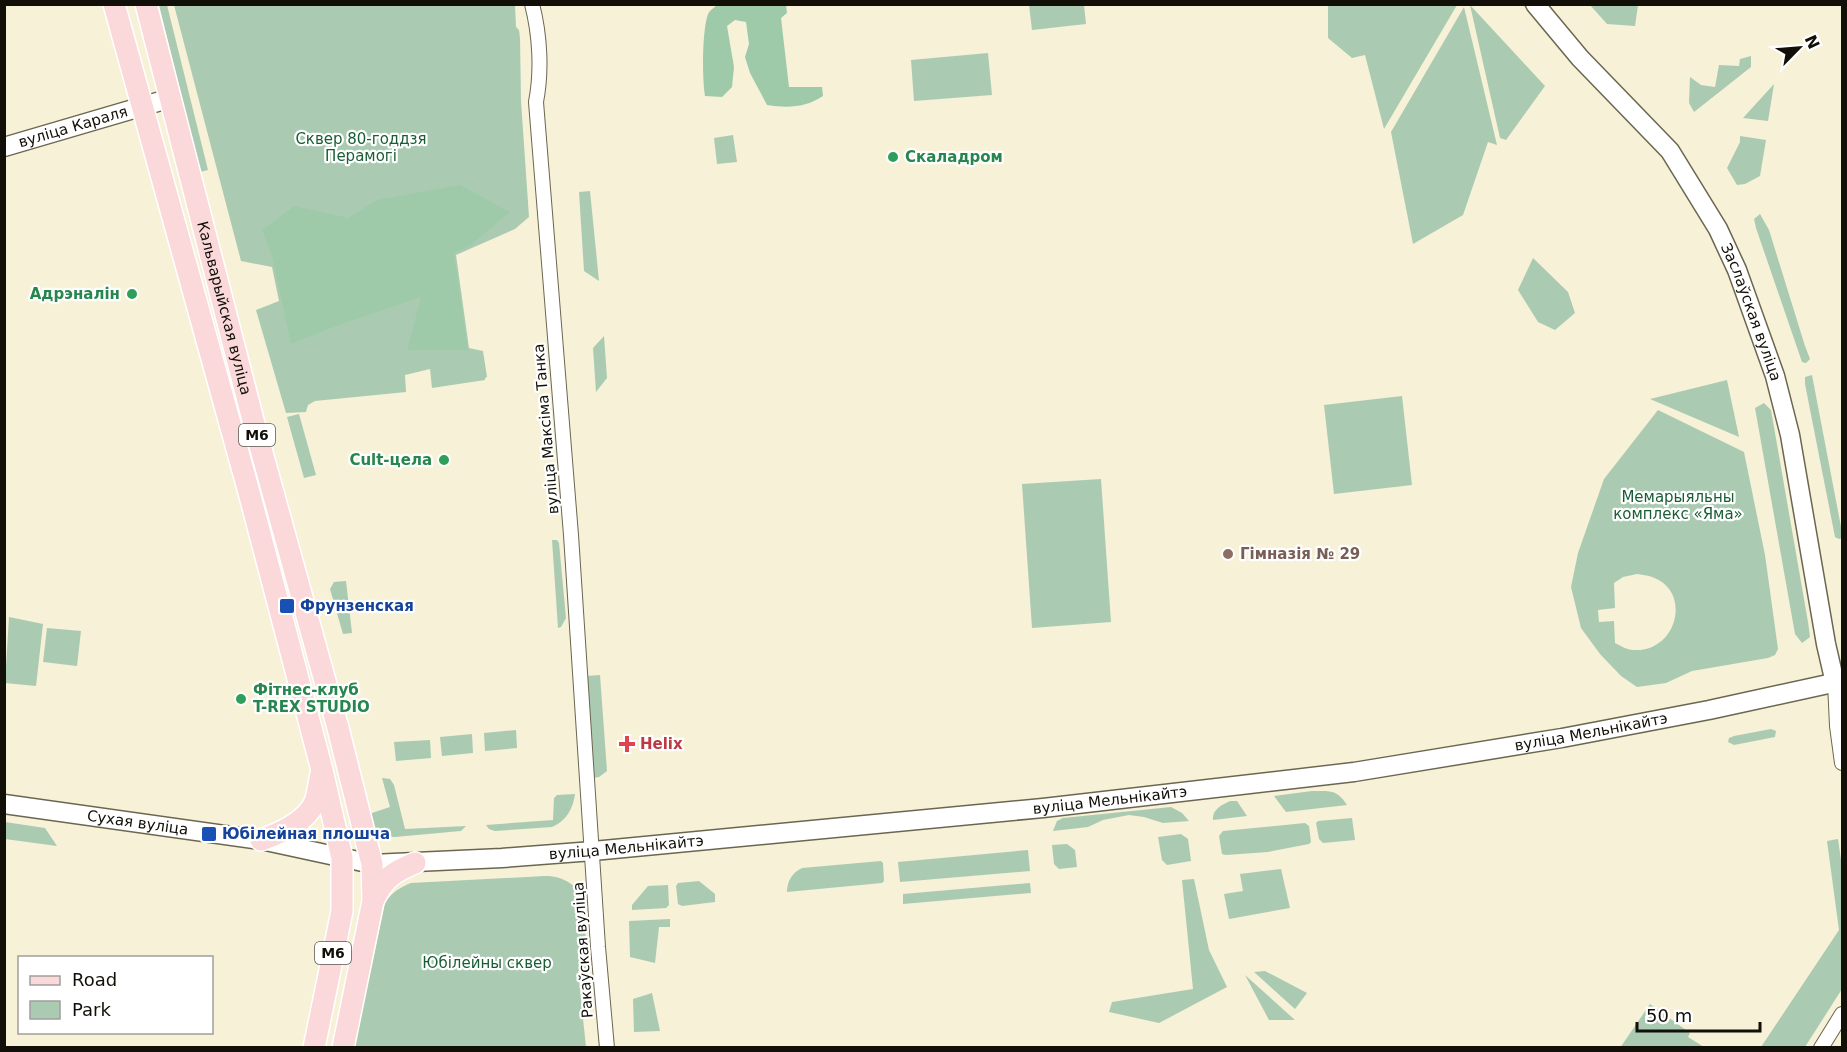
<svg xmlns="http://www.w3.org/2000/svg" width="1847" height="1052" viewBox="0 0 1847 1052" font-family="'DejaVu Sans',sans-serif">
<style>
.green{fill:#aacbb2;fill-rule:evenodd}
.forest{fill:#9ecaaa}
.lines{fill:none;stroke-linecap:round;stroke-linejoin:round}
.street-casing{stroke:#6b6650;stroke-width:16}
.secondary-casing{stroke:#6b6650;stroke-width:21}
.primary-casing{stroke:#fff;stroke-width:24}
.street{stroke:#fff;stroke-width:14}
.secondary{stroke:#fff;stroke-width:18}
.primary{stroke:#fbd8da;stroke-width:21}
.leisure-dot{fill:#2e9e5b;stroke:#fff;stroke-width:2}
.education-dot{fill:#8d6e63;stroke:#fff;stroke-width:2}
.transit-dot{fill:#1a4fb4;stroke:#fff;stroke-width:2}
.health-dot{fill:#e0444e;stroke:#fff;stroke-width:2}
.labels{text-anchor:middle;stroke-width:4.5;stroke-linejoin:round;paint-order:stroke}
.shield{fill:#fff;stroke:#585751;stroke-width:1.5}
.shield-label{font-size:14px;font-weight:bold;fill:#110f07}
.street-label{font-size:15px;fill:#110f07;stroke:#fff}
.park-label{font-size:15px;fill:#195d34;stroke:#fff}
.leisure-label{font-size:15px;font-weight:bold;fill:#27864d;stroke:#fff;text-anchor:start}
.education-label{font-size:15px;font-weight:bold;fill:#785e54;stroke:#fff;text-anchor:start}
.transit-label{font-size:15px;font-weight:bold;fill:#164399;stroke:#fff;text-anchor:start}
.health-label{font-size:15px;font-weight:bold;fill:#be3a42;stroke:#fff;text-anchor:start}
</style>
<rect width="100%" height="100%" fill="#f6f1d7"/>
<path class="green" d="M159,5H167L208,170L200,172Z
M174,5H515L516,27L519,30L520,38L521,101L529,217L515,229L456,255L469,348L483,351L487,377L485,378V380L432,388L430,369L405,375L406,392L315,401L308,405L306,412L286,413L256,310L279,301L272,267L241,261Z
M1029,5H1084L1086,24L1032,30Z
M1328,5H1457L1384,129L1365,55L1352,58L1328,38Z
M1470,5L1545,86L1506,140L1500,138Z
M1590,5H1638L1635,26L1607,24Z
M1464,7L1497,145L1488,142L1463,215L1413,244L1391,132Z
M988,53L992,95L914,101L911,60Z
M1751,56V67L1694,112L1689,103L1690,77L1701,85L1715,87L1719,65L1739,66L1740,59Z
M1774,84L1768,121L1743,118Z
M733,135L737,162L717,164L714,138Z
M1740,136L1766,140L1760,176L1745,184L1737,185L1727,168L1740,142Z
M590,191L599,281L584,271L579,192Z
M1760,214L1769,230L1805,346L1810,359L1806,363L1802,362L1756,228L1754,219Z
M1533,258L1568,292L1575,313L1555,330L1538,322L1518,290Z
M604,336L607,378L596,392L593,348Z
M1812,375L1842,532V538L1839,539L1835,537L1805,384V377Z
M1727,380L1739,437L1650,399Z
M1402,396L1412,485L1334,494L1324,405Z
M1764,403L1771,410L1808,622L1810,637L1802,643L1795,634L1755,408Z
M1658,410L1744,452L1765,555L1778,649L1775,655L1768,658L1692,671L1666,683L1637,687L1621,676L1600,654L1581,628L1571,587L1578,553L1604,479ZM1637,574C1642,575 1647,575 1652,577C1693,591 1677,653 1633,650C1627,650 1621,646 1615,643L1614,621L1599,622L1598,610L1615,608L1614,583L1623,577Z
M299,414L316,475L304,478L287,417Z
M1101,479L1111,622L1032,628L1022,484Z
M552,540H557L559,543L566,618L561,627L558,628Z
M346,581L352,633L343,634L330,589L334,582Z
M9,617L43,624L36,686L5,683Z
M47,628L81,631L77,666L43,662Z
M600,675L607,771L599,777L593,778L587,676Z
M1771,729L1776,731L1775,737L1734,745L1728,742L1729,738L1734,736Z
M516,730L517,748L485,751L484,733Z
M472,734L473,753L442,756L440,737Z
M430,740L431,758L396,761L394,742Z
M382,778L390,779L394,785L405,829L466,826L461,831L395,837C378,836 373,829 369,814L390,807Z
M1312,791C1330,791 1337,789 1347,805L1286,812L1274,796Z
M575,794C573,809 566,821 552,827L495,831L489,829L486,825L553,820L554,798L557,795Z
M1230,801H1237L1247,816L1213,820C1212,809 1222,805 1230,801Z
M1171,807L1182,813L1189,821L1163,823L1144,817L1129,815L1103,820L1088,827L1053,831L1057,821L1063,818Z
M1352,818L1355,840L1323,843L1319,839L1316,823L1318,821Z
M5,822L45,828L57,846L5,839Z
M1305,823L1309,826L1311,842L1309,844L1268,852L1226,855L1222,854L1219,836L1223,831Z
M1181,834L1188,839L1191,861L1167,865L1162,860L1158,837Z
M1838,839L1842,867V989L1805,1047H1761L1839,930L1827,841Z
M1067,844L1075,850L1077,867L1059,869L1054,864L1052,845Z
M1028,850L1030,871L900,882L898,862Z
M881,861L883,863L884,881L882,883L787,892C787,881 792,873 802,868Z
M1281,869L1290,908L1229,919L1224,894L1243,891L1240,874Z
M545,876C561,876 576,883 583,899L588,972L578,971L586,1047H354L385,903C392,892 399,888 411,883Z
M1194,879L1209,950L1227,987L1159,1023L1109,1012L1112,1002L1193,989L1182,880Z
M699,881L715,894V902L682,906L678,904L676,886L678,883Z
M1030,883L1031,893L903,904V894Z
M668,885L669,905L666,908L632,910V905L648,886Z
M670,919V927H659L655,963L630,957L629,921Z
M1265,971L1307,993L1295,1009L1254,972Z
M1245,975L1295,1020H1269Z
M652,993L660,1031L634,1032L633,999Z
M1650,1004L1690,1033L1688,1037L1704,1047L1620,1048Z"/>
<path class="forest" d="M718,4L786,5L787,13L781,18L789,87H822L823,96C805,108 787,108 767,105L750,73L745,57L749,44L746,22L735,20L727,26L734,67L732,87L722,97L705,96C702,78 702,31 708,14C710,10 714,8 718,4Z
M460,185L510,212L471,245L454,253L468,350H407L421,297L339,325L291,344L272,256L262,230L294,206L348,218L377,200Z"/>
<g class="lines">
<defs>
<path id="street" d="M532,4C540,35 542,71 536,102L571,535L598,947L607,1048
M1835,683L1837,726L1842,763
M1821,1048L1842,1014"/>
<g id="secondary">
<path id="s1" d="M1535,4L1580,58L1670,151L1718,229L1737,270L1775,376L1790,435L1826,644L1835,683"/>
<path id="s2" d="M4,147L171,98"/>
<path id="s3" d="M4,804L261,840L372,864L502,858L593,851L1043,808L1354,772L1562,738L1709,710L1842,681"/>
</g>
<g id="primary">
<path d="M114,4L250,496L322,770L342,858V911L314,1048"/>
<path id="s4" d="M146,4L253,420L338,728L372,864L373,901L343,1048"/>
<path d="M261,840C281,833 306,822 315,802C318,794 319,783 321,774"/>
<path d="M373,901C384,878 393,872 415,863"/>
</g>
</defs>
<use href="#street" class="street-casing"/>
<use href="#secondary" class="secondary-casing"/>
<use href="#primary" class="primary-casing"/>
<use href="#street" class="street"/>
<use href="#secondary" class="secondary"/>
<use href="#primary" class="primary"/>
</g>
<g class="leisure-dot">
<circle cx="893" cy="157" r="6"/>
<circle cx="132" cy="294" r="6"/>
<circle cx="444" cy="460" r="6"/>
<circle cx="241" cy="699" r="6"/>
</g>
<circle class="education-dot" cx="1228" cy="554" r="6"/>
<g class="transit-dot">
<rect x="279" y="598" width="16" height="16" rx="3"/>
<rect x="201" y="826" width="16" height="16" rx="3"/>
</g>
<path class="health-dot" d="M624 735h6v6h6v6h-6v6h-6v-6h-6v-6h6z"/>
<g class="labels">
<g class="shield">
<rect x="239" y="424" width="36" height="22" rx="4.5"/>
<rect x="315" y="942" width="36" height="22" rx="4.5"/>
</g>
<g class="shield-label">
<text x="257" y="440">М6</text>
<text x="333" y="958">М6</text>
</g>
<g class="street-label">
<text dy="5" stroke="none"><textPath href="#s2" startOffset="72">вуліца Караля</textPath></text>
<text dy="5" stroke="none"><textPath href="#s4" startOffset="314">Кальварыйская вуліца</textPath></text>
<text dy="5" stroke="none"><textPath href="#s1" startOffset="381">Заслаўская вуліца</textPath></text>
<text transform="translate(546 429) rotate(-95)" y="5">вуліца Максіма Танка</text>
<text dy="5" stroke="none"><textPath href="#s3" startOffset="1600">вуліца Мельнікайтэ</textPath></text>
<text dy="5" stroke="none"><textPath href="#s3" startOffset="1114">вуліца Мельнікайтэ</textPath></text>
<text dy="5" stroke="none"><textPath href="#s3" startOffset="135">Сухая вуліца</textPath></text>
<text dy="5" stroke="none"><textPath href="#s3" startOffset="628">вуліца Мельнікайтэ</textPath></text>
<text transform="translate(583 950) rotate(-94)" y="5">Ракаўская вуліца</text>
</g>
<g class="park-label">
<text x="361" y="144">Сквер 80-годдзя<tspan x="361" dy="17">Перамогі</tspan></text>
<text x="1678" y="502">Мемарыяльны<tspan x="1678" dy="17">комплекс «Яма»</tspan></text>
<text x="487" y="968">Юбілейны сквер</text>
</g>
<g class="leisure-label">
<text x="905" y="162">Скаладром</text>
<text x="120" y="299" text-anchor="end">Адрэналін</text>
<text x="432" y="465" text-anchor="end">Cult-цела</text>
<text x="253" y="695">Фітнес-клуб<tspan x="253" dy="17">T-REX STUDIO</tspan></text>
</g>
<g class="education-label">
<text x="1240" y="559">Гімназія № 29</text>
</g>
<g class="transit-label">
<text x="300" y="611">Фрунзенская</text>
<text x="222" y="839">Юбілейная плошча</text>
</g>
<g class="health-label">
<text x="640" y="749">Helix</text>
</g>
</g>
<rect width="1847" height="1052" fill="none" stroke="#110f07" stroke-width="12"/>
<rect x="18" y="956" width="195" height="78" fill="#ffffff" stroke="#a09f9c" stroke-width="1.5"/>
<rect x="30" y="976" width="30" height="9" fill="#fbd8da" stroke="#a09f9c" stroke-width="1.5"/>
<text x="72" y="986" font-size="18" fill="#110f07">Road</text>
<rect x="30" y="1001" width="30" height="18" fill="#aacbb2" stroke="#a09f9c" stroke-width="1.5"/>
<text x="72" y="1016" font-size="18" fill="#110f07">Park</text>
<g transform="translate(1799 48) rotate(65)" stroke="#ffffff" stroke-width="4.5" paint-order="stroke">
<path d="M0-4.5L10 22L0 15L-10 22Z" fill="#110f07"/>
<text y="-9" font-size="16" font-weight="bold" text-anchor="middle" fill="#110f07">N</text>
</g>
<path d="M1637 1022v9h123v-9" fill="none" stroke="#110f07" stroke-width="3"/>
<text x="1646" y="1022" font-size="18" fill="#110f07" stroke="#ffffff" stroke-width="4.5" paint-order="stroke">50 m</text>
</svg>
